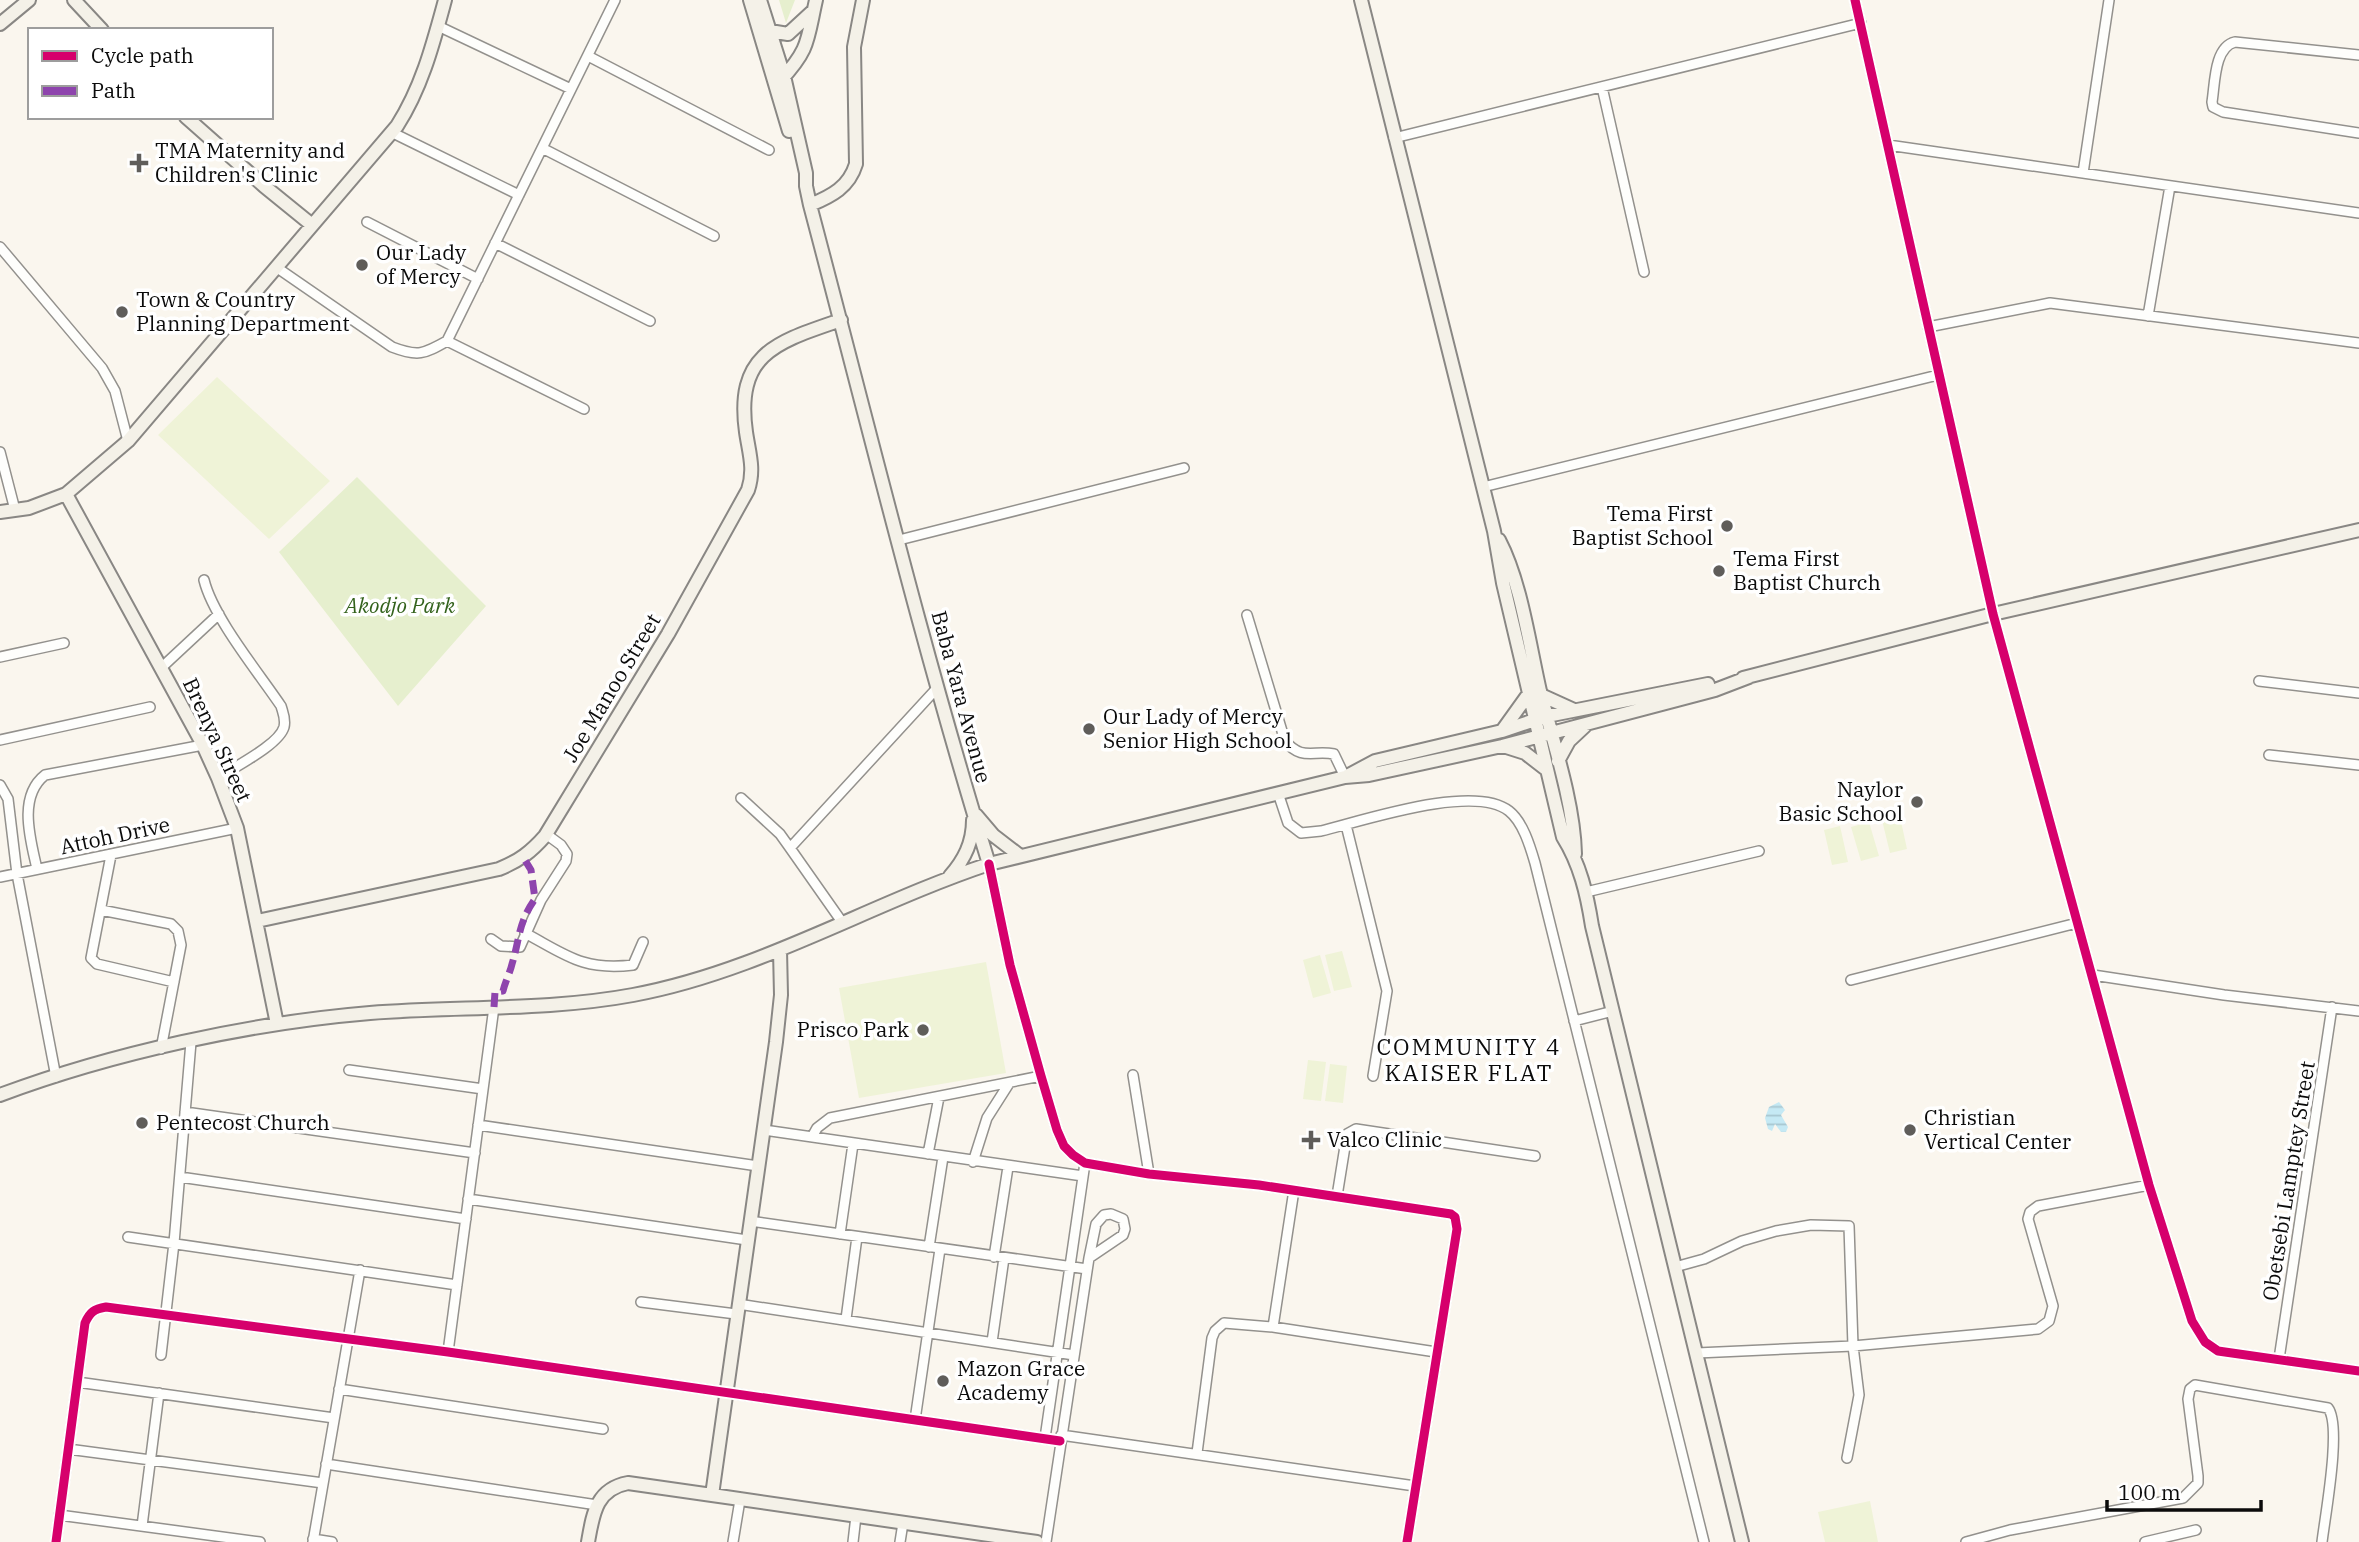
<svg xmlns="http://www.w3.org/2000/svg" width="2359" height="1542" viewBox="0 0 2359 1542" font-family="'IBM Plex Serif',serif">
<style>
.green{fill:#e6efce}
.pitch{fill:#eff3d7}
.water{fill:url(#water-rules)}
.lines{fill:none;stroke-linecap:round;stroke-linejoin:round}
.street-casing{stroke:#93918d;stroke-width:12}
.secondary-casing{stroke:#898784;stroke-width:16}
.street{stroke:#fefefc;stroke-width:9}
.secondary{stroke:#f4f1e8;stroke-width:12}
.quiet{stroke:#8e44ad;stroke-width:7;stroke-dasharray:14 7;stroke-linecap:butt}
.cycleway-casing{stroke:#fff;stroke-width:13}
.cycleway{stroke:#d6006c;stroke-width:9}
.poi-dot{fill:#5f5d5a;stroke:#fff;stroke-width:2.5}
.labels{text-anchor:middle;stroke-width:7;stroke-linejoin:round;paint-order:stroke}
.poi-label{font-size:21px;fill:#0b0b0b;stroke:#fff;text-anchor:start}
.park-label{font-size:21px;font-style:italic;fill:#33621c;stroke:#fff}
.street-label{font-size:21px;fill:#0b0b0b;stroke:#fff}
.neighbourhood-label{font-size:23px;letter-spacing:2px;fill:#0b0b0b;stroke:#fff}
</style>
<defs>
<pattern id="water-rules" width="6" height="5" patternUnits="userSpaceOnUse" patternTransform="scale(1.75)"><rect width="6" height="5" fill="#c5e9f4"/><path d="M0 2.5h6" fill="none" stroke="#a8c6d0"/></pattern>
</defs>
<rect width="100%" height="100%" fill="#faf6ee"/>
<path class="green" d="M779,0H795L786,23Z
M357,477L486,606L398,706L279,552Z"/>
<path class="pitch" d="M217,377L330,481L269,539L158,435Z
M1899,812L1907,849L1890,853L1881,816Z
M1869,822L1879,856L1861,861L1851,827Z
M1840,826L1848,862L1832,865L1824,830Z
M1342,951L1352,987L1334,991L1325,955Z
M1320,955L1331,993L1313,998L1303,960Z
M986,962L1006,1073L859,1098L839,988Z
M1308,1060L1326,1062L1321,1101L1303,1099Z
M1330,1064L1347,1066L1343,1103L1325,1101Z
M1870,1501L1878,1542H1825L1818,1512Z"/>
<path class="water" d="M1779,1102L1785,1110L1781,1115L1788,1127L1786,1132H1781L1775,1124L1772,1131L1768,1129L1765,1118L1769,1107Z"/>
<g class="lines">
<defs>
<path id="street" d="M1855,0L1993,614L2149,1185L2192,1321L2205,1342L2218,1351L2359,1371
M438,26L571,89
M2359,55L2235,42C2214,47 2215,84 2212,102L2213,107L2223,112L2359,133
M588,56L769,150
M1602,87L1644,272
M391,132L519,195
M1394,138L1861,23
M1888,145L2359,213
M542,148L714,236
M2083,173L2109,0
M367,222L478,279
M495,243L650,321
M0,247L102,368L115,391L128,441
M276,267L392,347C418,357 424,354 447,341L615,0
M2148,316L2170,186
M1928,327L2050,303L2359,343
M447,341L584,409
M0,452L15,510
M1483,487L1938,375
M899,540L1184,468
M204,580C213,617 258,672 281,706C283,713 286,719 284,727C279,745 234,767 218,778
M1247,615L1285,741C1302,761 1313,750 1334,754L1345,777
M0,657L64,643
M161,668L219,614
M2259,681L2359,693
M0,740L150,707
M2269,755L2359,765
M0,785L8,799L17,874L56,1077
M1278,793L1288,823L1301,833L1321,831C1362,821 1474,783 1509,811C1523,822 1530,846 1535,863L1704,1542
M741,798L780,834L790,848L938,687
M1346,825L1387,991L1373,1076
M790,848L842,922
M111,855L91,958L97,964L174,982
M989,864L1010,965L1041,1076L1057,1130L1064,1146L1073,1155L1085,1163L1149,1174L1259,1185L1451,1214L1455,1217L1457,1229L1407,1542
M37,869C31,841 17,797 45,775L203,745
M0,877L237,828
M1586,892L1759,851
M101,910L171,924L178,931L181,945L161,1049
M525,933C566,955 583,971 633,965L643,942
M491,939L501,946L520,947L541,900L566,861L567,854L561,845L546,834
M2093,975L2224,995L2359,1011
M1851,980L2077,923
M1574,1021L1613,1011
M349,1070L483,1089
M1133,1075L1149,1174
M185,1112L475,1153
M478,1125L758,1166
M764,1130L1083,1176
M812,1137L817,1128L830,1118L1041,1076
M928,1154L939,1097
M973,1162L987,1118L1008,1085
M180,1177L466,1219
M1337,1196L1347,1134L1356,1129L1535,1156
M468,1199L747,1240
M750,1221L1087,1269
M840,1234L853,1144
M128,1237L457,1285
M929,1247L943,1157
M994,1257L1008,1167
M1675,1267L1704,1259L1742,1241L1776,1231L1811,1225L1849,1226L1853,1346L1859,1395L1847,1458
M641,1302L736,1314
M738,1304L1074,1355
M846,1319L857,1237
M1273,1327L1294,1190
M992,1342L1004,1258
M448,1352L494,1007
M1697,1353L1853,1346L2038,1329L2049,1321L2053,1306L2028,1219L2030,1212L2038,1206L2149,1185
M161,1355L174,1243L191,1042
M2279,1359L2332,1007
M77,1382L334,1418
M339,1389L603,1429
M915,1420L940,1249
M1061,1435L1415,1486
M1045,1438L1085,1163
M68,1449L323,1483
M1197,1453L1212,1338L1215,1331L1224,1323L1273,1327L1436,1352
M326,1464L597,1505
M59,1515L260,1542
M142,1526L159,1393
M313,1539L332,1542
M56,1542L85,1323C90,1312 94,1309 106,1307L448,1352L1060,1441
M313,1542L360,1270
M733,1542L740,1500
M853,1542L856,1516
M900,1542L903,1523
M1046,1542L1089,1258L1096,1224L1104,1215L1111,1214L1123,1219L1125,1229L1123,1235L1089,1258
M1966,1542L2010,1530L2183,1498L2198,1483V1476L2188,1399L2190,1389L2195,1385L2328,1408C2342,1426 2325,1516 2322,1542
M2145,1542L2196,1530"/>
<path id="secondary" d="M74,0L102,30
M750,0L789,131
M760,0L784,76L806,173V186L810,205C868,424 922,647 989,864
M1361,0L1494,531L1503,583L1563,837C1580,864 1587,894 1592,926L1742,1542
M0,24L29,0
M770,31L788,34L813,11
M780,81C810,49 807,40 816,0
M186,117L264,186L312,225
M810,205C832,196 849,187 856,164L854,47L863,0
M66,494L203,745L218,778L237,828L277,1024
M0,512L29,508L66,494L128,441L397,126C422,87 433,44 445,0
M1499,540C1521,582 1529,643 1540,691C1553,741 1574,803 1575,854
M1743,678L1993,614L2359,530
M1541,695L1574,710
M1502,731L1530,692
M1503,746L1525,753L1547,770
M1558,761L1569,741L1585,726
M1347,776L1375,761L1502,731L1547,716L1708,684
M976,815L993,835L1019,855
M950,876C964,860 973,843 973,820
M257,921L499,869C519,861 531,852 545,836L668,634L748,490C755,469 749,453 746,432C735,353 777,342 841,320
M780,950L781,995L776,1042L712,1495L1037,1542
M0,1095C112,1053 250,1023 370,1013C457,1006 547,1011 633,995C758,972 869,904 989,864L1345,777L1369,775L1502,746L1715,690L1749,677
M588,1542C593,1514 596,1489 628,1483L712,1495"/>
</defs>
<use href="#street" class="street-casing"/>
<use href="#secondary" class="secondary-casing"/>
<use href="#street" class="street"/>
<use href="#secondary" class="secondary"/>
<path class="quiet" d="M494,1007L495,992L503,991C505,982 510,973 512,964C520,938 518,923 535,899L531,870L523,857"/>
<defs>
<path id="cycleway" d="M1855,0L1993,614L2149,1185L2192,1321L2205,1342L2218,1351L2359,1371
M989,864L1010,965L1041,1076L1057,1130L1064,1146L1073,1155L1085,1163L1149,1174L1259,1185L1451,1214L1455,1217L1457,1229L1407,1542
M56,1542L85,1323C90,1312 94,1309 106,1307L448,1352L1060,1441"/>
</defs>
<use href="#cycleway" class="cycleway-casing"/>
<use href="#cycleway" class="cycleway"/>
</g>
<g class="poi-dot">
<path d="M135.5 152.5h7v7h7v7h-7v7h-7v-7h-7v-7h7z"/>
<circle cx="362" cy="265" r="7"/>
<circle cx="122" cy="312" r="7"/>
<circle cx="1727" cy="526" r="7"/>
<circle cx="1719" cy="571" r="7"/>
<circle cx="1089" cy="729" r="7"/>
<circle cx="1917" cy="802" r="7"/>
<circle cx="923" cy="1030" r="7"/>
<circle cx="142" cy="1123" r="7"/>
<circle cx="1910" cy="1130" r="7"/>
<path d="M1307.5 1129.5h7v7h7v7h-7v7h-7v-7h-7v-7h7z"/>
<circle cx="943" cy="1381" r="7"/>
</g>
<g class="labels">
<g class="poi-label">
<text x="155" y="158">TMA Maternity and<tspan x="155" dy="24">Children's Clinic</tspan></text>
<text x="376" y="260">Our Lady<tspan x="376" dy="24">of Mercy</tspan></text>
<text x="136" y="307">Town &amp; Country<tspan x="136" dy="24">Planning Department</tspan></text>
<text x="1713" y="521" text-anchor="end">Tema First<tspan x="1713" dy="24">Baptist School</tspan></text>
<text x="1733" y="566">Tema First<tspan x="1733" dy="24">Baptist Church</tspan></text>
<text x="1103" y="724">Our Lady of Mercy<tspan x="1103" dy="24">Senior High School</tspan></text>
<text x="1903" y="797" text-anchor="end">Naylor<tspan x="1903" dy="24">Basic School</tspan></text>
<text x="909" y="1037" text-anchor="end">Prisco Park</text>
<text x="1924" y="1125">Christian<tspan x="1924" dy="24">Vertical Center</tspan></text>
<text x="156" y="1130">Pentecost Church</text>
<text x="1327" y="1147">Valco Clinic</text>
<text x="957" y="1376">Mazon Grace<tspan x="957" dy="24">Academy</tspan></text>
</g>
<g class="park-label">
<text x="400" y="613">Akodjo Park</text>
</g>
<g class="street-label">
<text transform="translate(612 688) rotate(-59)" y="7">Joe Manoo Street</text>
<text transform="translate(961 697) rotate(75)" y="7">Baba Yara Avenue</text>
<text transform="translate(217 740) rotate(65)" y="7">Brenya Street</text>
<text transform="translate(115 836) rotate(-12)" y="7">Attoh Drive</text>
<text transform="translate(2289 1181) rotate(-81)" y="7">Obetsebi Lamptey Street</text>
</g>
<g class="neighbourhood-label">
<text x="1469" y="1055">COMMUNITY 4<tspan x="1469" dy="26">KAISER FLAT</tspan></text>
</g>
</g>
<rect x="28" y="28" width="245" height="91" fill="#ffffff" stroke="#9d9d9d" stroke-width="2"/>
<rect x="42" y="51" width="35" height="10" fill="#d6006c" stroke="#9d9d9d" stroke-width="2"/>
<text x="91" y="63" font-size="21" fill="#0b0b0b">Cycle path</text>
<rect x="42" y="86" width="35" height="10" fill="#8e44ad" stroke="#9d9d9d" stroke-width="2"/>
<text x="91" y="98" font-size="21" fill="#0b0b0b">Path</text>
<path d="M2107 1500v10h154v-10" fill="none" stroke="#0b0b0b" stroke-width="3.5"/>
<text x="2118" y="1500" font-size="21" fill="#0b0b0b" stroke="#ffffff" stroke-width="5" paint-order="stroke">100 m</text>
</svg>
